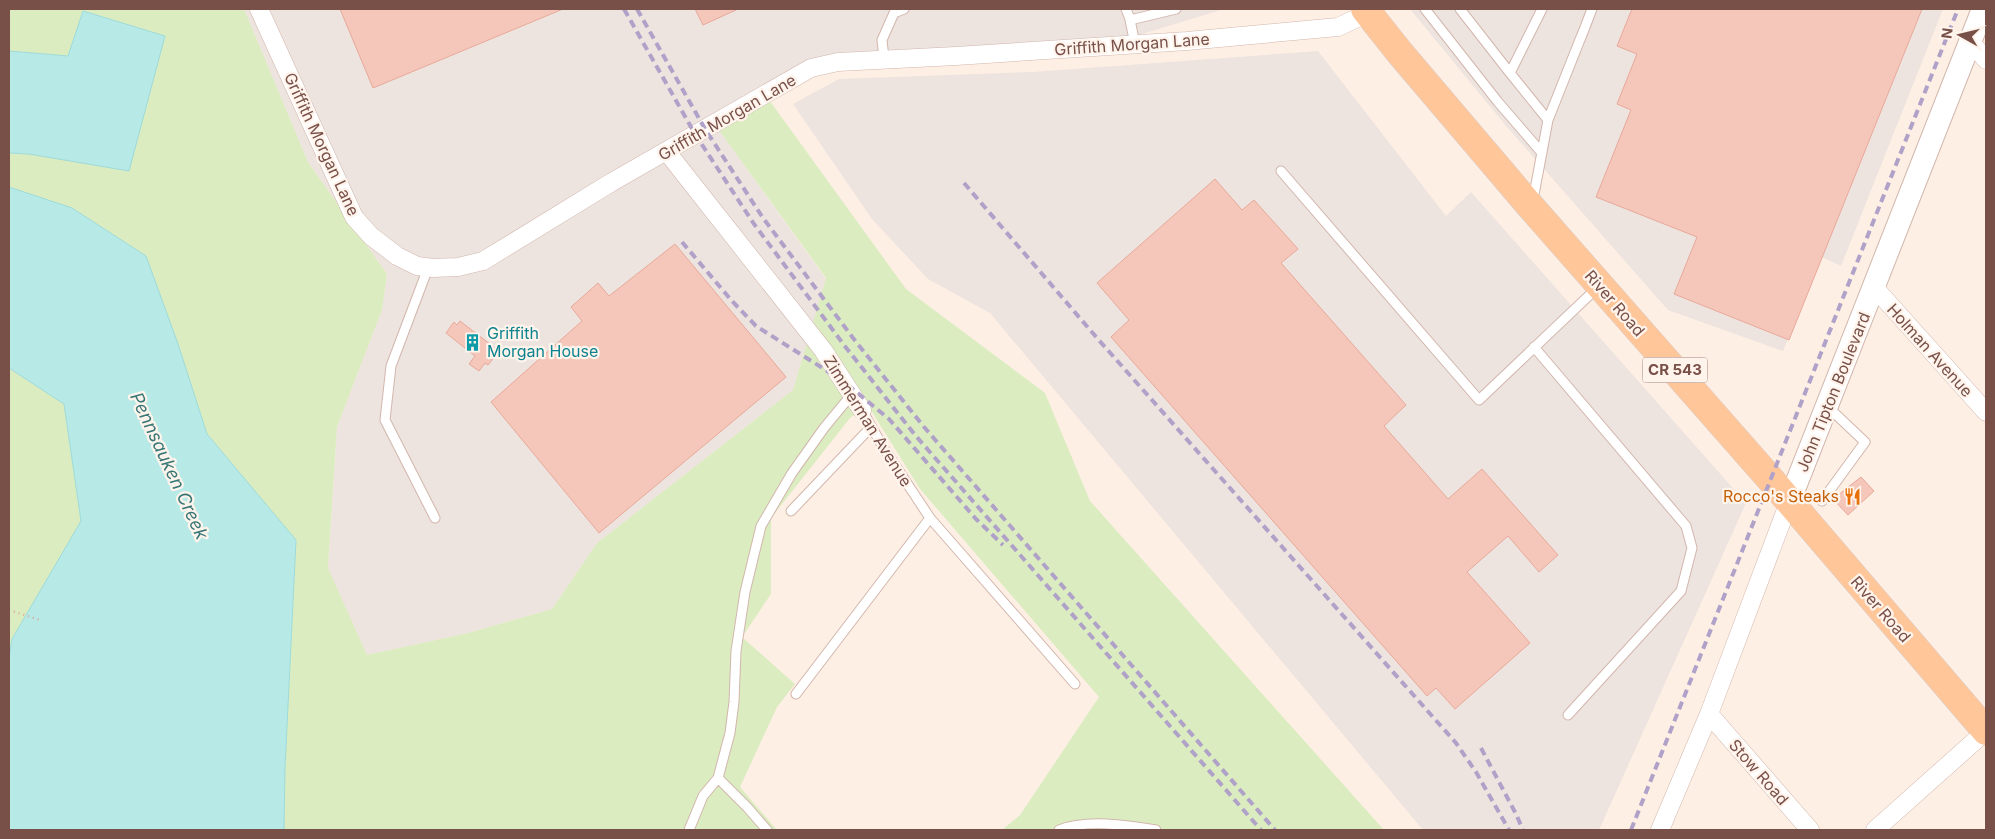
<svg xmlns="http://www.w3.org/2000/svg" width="1995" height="839" viewBox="0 0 1995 839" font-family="Inter,sans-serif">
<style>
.industrial{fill:#ede3df}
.green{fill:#dbecc1}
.water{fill:#b7e9e7;stroke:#9ddbd9}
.building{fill:#f5c6ba;stroke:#e8a999}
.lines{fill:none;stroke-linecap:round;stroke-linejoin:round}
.service-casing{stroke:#d2b6ac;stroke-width:11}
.minor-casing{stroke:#d2b6ac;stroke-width:19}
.tertiary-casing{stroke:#d2b6ac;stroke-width:24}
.primary-casing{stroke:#d9cecc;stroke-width:29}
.path{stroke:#daa99d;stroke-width:2.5;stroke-dasharray:1 4;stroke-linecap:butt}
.service{stroke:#fff;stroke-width:9}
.minor{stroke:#fff;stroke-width:18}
.tertiary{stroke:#fff;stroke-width:22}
.primary{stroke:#ffc69a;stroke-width:28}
.rail{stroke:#afa1c8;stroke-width:4;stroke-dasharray:8 5;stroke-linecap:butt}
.labels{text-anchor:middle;stroke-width:4.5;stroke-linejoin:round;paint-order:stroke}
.shield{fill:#fff4ec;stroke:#a08179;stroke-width:1}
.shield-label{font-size:15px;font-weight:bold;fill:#785048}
.street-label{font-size:16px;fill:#785048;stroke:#fff4ec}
.culture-label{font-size:16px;fill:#0d838f;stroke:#fff4ec;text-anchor:start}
.food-label{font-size:16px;fill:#c56008;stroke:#fff4ec;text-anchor:end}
.water-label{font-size:18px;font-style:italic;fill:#387776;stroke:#fff4ec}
</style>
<rect width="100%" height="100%" fill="#feefe4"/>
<path class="industrial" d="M244,9H1224L1103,46L811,68L721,133L826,279L793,390L597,543L552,609L468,633L367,655L328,569L337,427L382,310L387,274L308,162Z
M1410,9H1943L1841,266L1821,257L1783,351L1668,310L1507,127Z
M1318,51L1446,216L1471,192L1746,503L1599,830H1423L990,313L928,279L872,219L793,104L839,79L1033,72Z"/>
<path class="green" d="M9,9H244L308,162L387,274L382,310L337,427L328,568L367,655L468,633L552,609L597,543L793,390L826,278L721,133L716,121L764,93L906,289L1045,393L1090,501L1384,830H1002L1020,815L1099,697L920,489L872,412L862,410L850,418L771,518V594L742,637L795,684L777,707L740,787L777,830H284L285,768L296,540L207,434L178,344L146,256L72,208L9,187V153L29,154L165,36L83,11L68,56L9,51Z
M9,368L64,404L82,521L12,639L9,658Z"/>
<path class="water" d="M83,11L165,36L129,171L29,154L9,153V51L68,56Z
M9,187L72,208L146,256L178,344L207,434L296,540L285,768L284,830H9V658L12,639L81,521L64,404L9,368Z"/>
<path class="building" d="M340,9H563L373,88Z
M695,9H738L703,25Z
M1632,9H1922L1789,340L1674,294L1697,237L1596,197L1631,110L1617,104L1637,54L1617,46Z
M1215,179L1242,210L1254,200L1298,249L1281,263L1406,405L1384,426L1448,499L1482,469L1558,555L1539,572L1508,536L1467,572L1530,643L1455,709L1436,688L1427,696L1111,337L1129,320L1097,283Z
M675,244L786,377L599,533L491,402L582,321L571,307L598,283L609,296Z
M460,321L499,351L488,365L485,363L479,371L469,364L475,356L446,333L454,322L457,325Z
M1861,477L1874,491L1848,515L1833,499Z"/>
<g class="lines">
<defs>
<path id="service" d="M1126,9L1130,19
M1425,9L1498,102L1542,153
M1460,9L1510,73
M1542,9L1510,73L1548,120
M1580,40L1592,9
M1135,44L1130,20L1176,9
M884,59L882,40L894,13L904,9
M1281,171L1479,400L1598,287
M1533,200L1548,120L1581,37
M428,268L391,366L385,420L435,518
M1534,347L1686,526L1692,548L1681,591L1568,715
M862,410L883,447L930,518L1075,684
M1822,501L1865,442L1827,406
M791,511L871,427
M796,694L930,518
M689,830L703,796L718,778
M767,830L747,807L718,778L730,733L734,702L736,651L745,592L761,526L792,473L824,428L852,394
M1059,830C1086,819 1127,825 1156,830"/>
<path id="minor" d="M259,9L354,217L371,236L397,256L417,266L433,268L458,267L483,261L612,182L811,68L838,62L956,56L1187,41L1338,27L1368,13
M1970,41L1986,60
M667,152L823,350L862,410
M1874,287L1986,412
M1709,714L1810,830
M1660,830L1709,714L1789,502
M1875,830L1986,731"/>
<path id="tertiary" d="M1789,502L1983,9"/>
<path id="primary" d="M1365,9L1400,53L1531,207L1771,480L1986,731"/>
</defs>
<use href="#service" class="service-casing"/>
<use href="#minor" class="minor-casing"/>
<use href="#tertiary" class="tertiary-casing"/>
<use href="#primary" class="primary-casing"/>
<path class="path" d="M9,610L40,620"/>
<use href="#service" class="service"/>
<use href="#minor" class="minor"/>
<use href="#tertiary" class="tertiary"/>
<use href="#primary" class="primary"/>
<path class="rail" d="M624,9L695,134L754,224L844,345L915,435L1261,830
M637,9L705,129L763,218L853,338L924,427L1275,830
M964,183L1097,338L1456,743L1476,772L1509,830
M682,242L732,301L756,326L843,381L889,419L976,519L1003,545
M1481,748L1516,814L1523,830
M1631,830L1958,9"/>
</g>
<defs>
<symbol id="building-bare" viewBox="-9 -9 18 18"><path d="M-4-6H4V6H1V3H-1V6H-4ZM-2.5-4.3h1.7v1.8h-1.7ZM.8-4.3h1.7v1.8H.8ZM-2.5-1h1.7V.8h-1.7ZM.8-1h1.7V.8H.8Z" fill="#0f9aa8" stroke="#fff4ec" stroke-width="2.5" paint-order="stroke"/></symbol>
<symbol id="restaurant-bare" viewBox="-9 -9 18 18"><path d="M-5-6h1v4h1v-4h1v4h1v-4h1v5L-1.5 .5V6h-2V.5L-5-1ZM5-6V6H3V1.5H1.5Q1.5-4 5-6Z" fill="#e8710a" stroke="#fff4ec" stroke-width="2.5" paint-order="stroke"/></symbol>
</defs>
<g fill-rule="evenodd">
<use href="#building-bare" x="460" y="330" width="25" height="25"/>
<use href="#restaurant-bare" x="1840" y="484" width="25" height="25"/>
</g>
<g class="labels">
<rect class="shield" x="1642.5" y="357.5" width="65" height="25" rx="4"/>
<g class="shield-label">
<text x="1675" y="375">CR 543</text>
</g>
<g class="street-label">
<text transform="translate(1132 44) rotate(-4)" y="6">Griffith Morgan Lane</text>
<text transform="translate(727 117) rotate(-30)" y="6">Griffith Morgan Lane</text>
<text transform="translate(322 144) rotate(65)" y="6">Griffith Morgan Lane</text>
<text transform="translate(1615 303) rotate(49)" y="6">River Road</text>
<text transform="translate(1930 350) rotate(48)" y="6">Holman Avenue</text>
<text transform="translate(1833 392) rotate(-68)" y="6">John Tipton Boulevard</text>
<text transform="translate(868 421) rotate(58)" y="6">Zimmerman Avenue</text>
<text transform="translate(1881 609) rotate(49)" y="6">River Road</text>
<text transform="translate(1759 772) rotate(49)" y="6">Stow Road</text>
</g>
<g class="culture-label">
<text x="487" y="339">Griffith<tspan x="487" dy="18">Morgan House</tspan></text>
</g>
<g class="food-label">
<text x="1839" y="502">Rocco's Steaks</text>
</g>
<g class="water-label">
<text transform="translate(169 466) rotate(65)" y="6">Pennsauken Creek</text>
</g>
</g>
<rect width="1995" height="839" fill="none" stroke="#785048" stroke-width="20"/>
<g transform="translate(1960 35) rotate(278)" stroke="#fff4ec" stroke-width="4" paint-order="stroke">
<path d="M0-4L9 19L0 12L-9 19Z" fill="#785048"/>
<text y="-8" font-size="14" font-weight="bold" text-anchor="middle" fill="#785048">N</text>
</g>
</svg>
